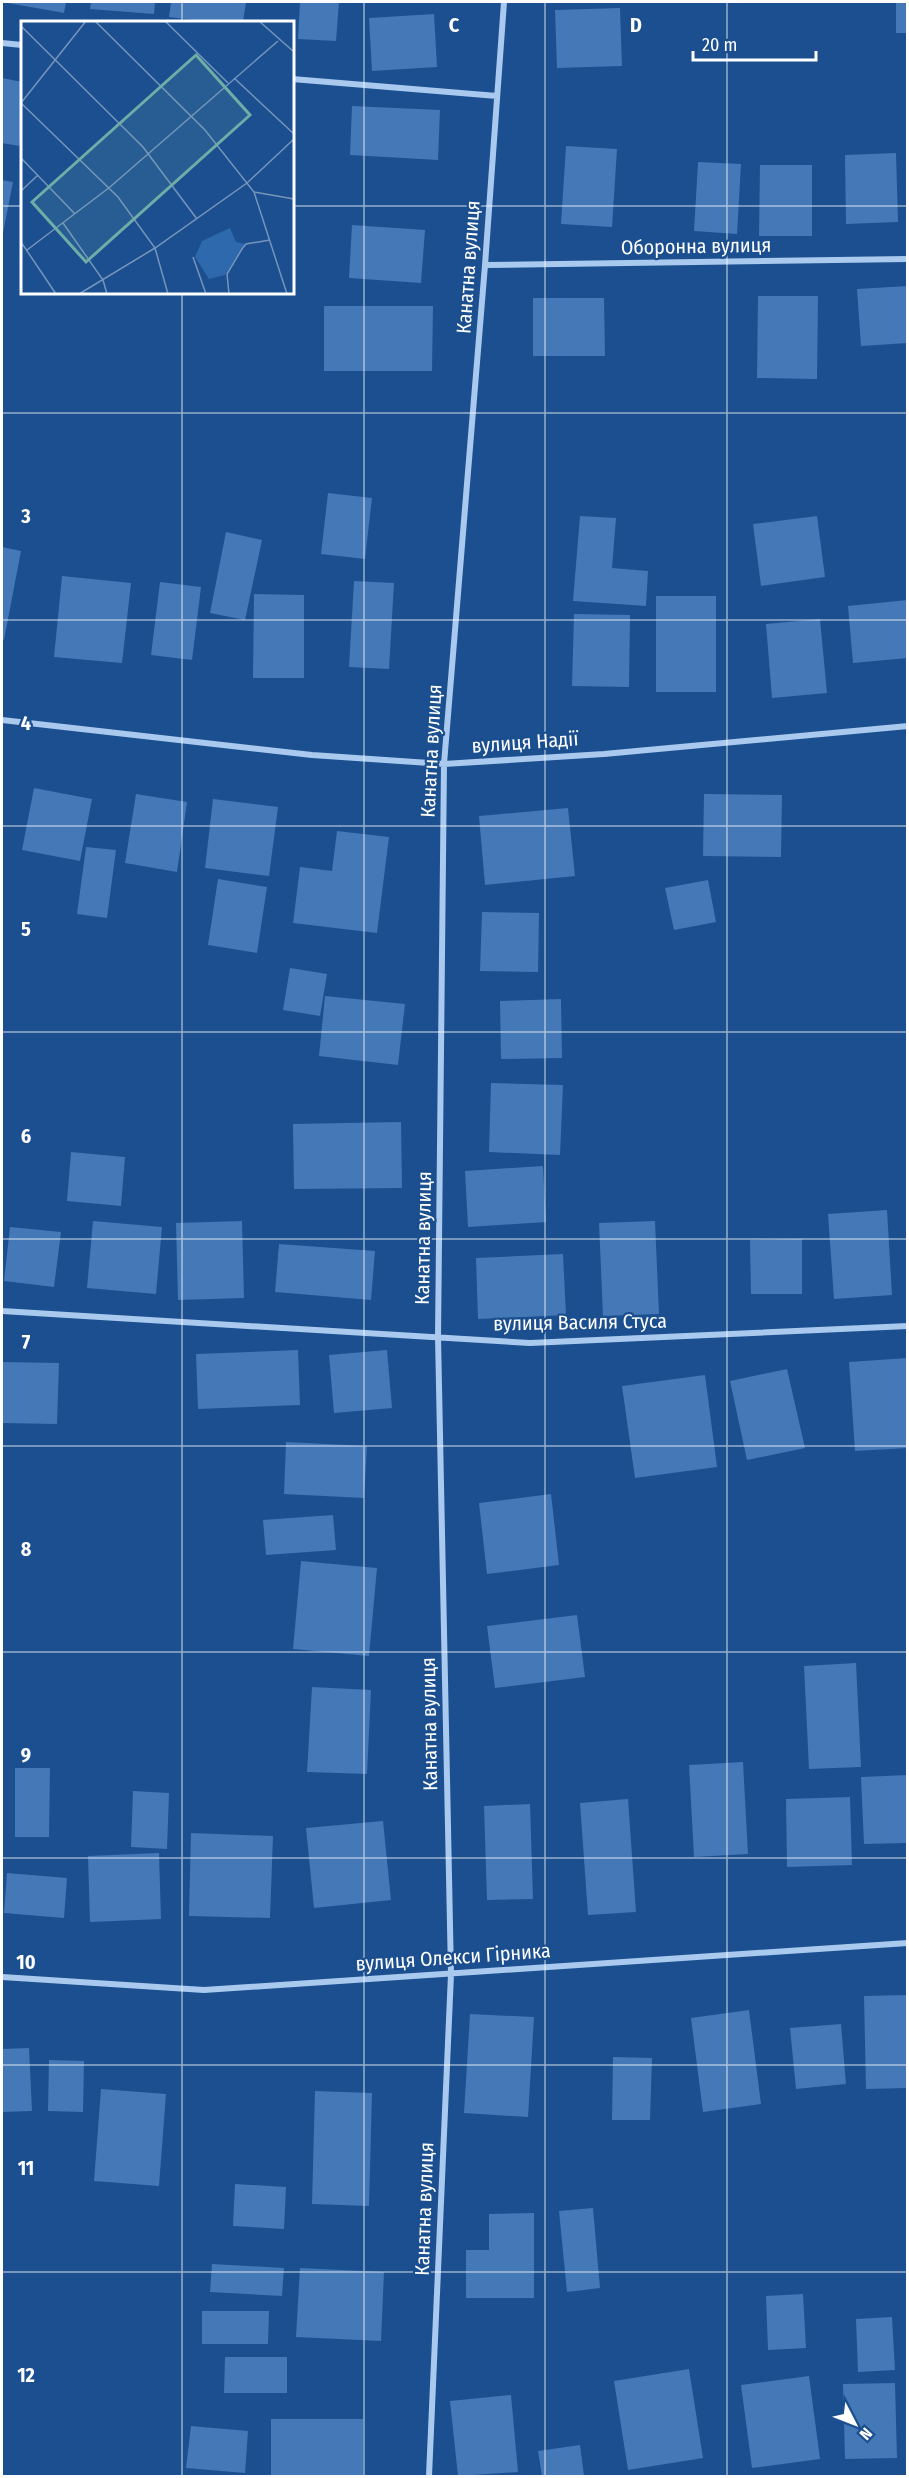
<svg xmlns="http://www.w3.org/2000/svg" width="909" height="2478" viewBox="0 0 909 2478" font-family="'Fira Sans Condensed',sans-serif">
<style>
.building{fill:#4478b7}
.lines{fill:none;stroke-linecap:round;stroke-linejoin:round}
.minor{stroke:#a9c9ee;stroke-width:6}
.grid{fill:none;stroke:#fff;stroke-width:1.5;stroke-opacity:0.55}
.labels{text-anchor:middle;stroke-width:4.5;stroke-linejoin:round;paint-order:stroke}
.street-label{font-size:20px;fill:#fff;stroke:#1b4f8f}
.inset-road{fill:none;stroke:#7695bc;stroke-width:1.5}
.view{fill:#6fada8;fill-opacity:0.15;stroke:#6fada8;stroke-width:3}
.inset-edge{fill:none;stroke:#fff;stroke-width:3}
.grid-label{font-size:20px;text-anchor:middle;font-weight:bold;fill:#fff;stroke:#1b4f8f;stroke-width:4.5;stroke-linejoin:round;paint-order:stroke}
</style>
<rect width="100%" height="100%" fill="#1b4f8f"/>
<path class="building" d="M2,2H66L64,13Z
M91,2H155L154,14L90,9Z
M171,2H246L243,22H209L169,17Z
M300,2H339L336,41L298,39Z
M896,2H908V33H896Z
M620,8L622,66L557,68L555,10Z
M434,14L437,67L372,71L369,18Z
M2,78L22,82V127L19,146L2,143Z
M352,106L440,110L438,160L350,155Z
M566,146L617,149L612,227L561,224Z
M896,153L898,222L846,224L845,155Z
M698,162L741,164L737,234L694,231Z
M760,165H812V236H759Z
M2,180L13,182L3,233H2Z
M352,225L425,230L421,283L349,278Z
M908,286V343L861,346L857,289Z
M758,296H818L817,379L757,378Z
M533,298H604L605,356H533Z
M324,306H433L432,371H324Z
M328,493L372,498L365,559L321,554Z
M580,516L616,518L612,568L648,571L646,606L573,601Z
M817,516L825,577L761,586L753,524Z
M226,532L262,540L245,620L210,613Z
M2,547L21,551L4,640L2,639Z
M62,576L131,583L122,663L54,657Z
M354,581L394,583L389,669L349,667Z
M160,582L201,587L192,660L151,655Z
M254,594L304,595V678H253Z
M656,596H716V692H656Z
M908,600V658L853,663L848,606Z
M574,614L630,615L629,687L572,686Z
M820,619L827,693L772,698L766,624Z
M34,788L92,799L80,861L22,850Z
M136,794L187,802L177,872L125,863Z
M704,794L782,795L781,857L703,856Z
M213,799L278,807L269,876L205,868Z
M568,808L575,876L485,885L479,816Z
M337,831L389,837L377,933L293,923L300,867L332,871Z
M86,847L116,850L107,918L77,914Z
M218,879L267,887L257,953L208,945Z
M708,880L716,922L674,930L665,888Z
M482,912L539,913L538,972L480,971Z
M290,968L327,974L320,1016L283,1010Z
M325,996L405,1004L398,1065L319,1056Z
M561,999L562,1058L501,1059L500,1001Z
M491,1083L563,1085L560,1155L489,1152Z
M401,1122L402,1188L294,1189L293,1124Z
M71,1152L125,1157L121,1206L67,1201Z
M543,1166L546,1222L468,1227L465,1171Z
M887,1210L892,1295L834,1299L828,1214Z
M93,1221L162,1227L156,1294L87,1288Z
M242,1221L244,1298L178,1300L176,1223Z
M655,1221L659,1314L603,1316L599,1223Z
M10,1227L61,1232L54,1287L4,1281Z
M802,1239V1294H751L750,1240Z
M279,1244L375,1251L371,1300L275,1292Z
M563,1254L566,1315L478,1319L476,1258Z
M298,1350L300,1405L198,1409L196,1354Z
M387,1350L392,1408L334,1413L329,1355Z
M908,1358V1448L855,1451L849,1362Z
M2,1362L59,1363L57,1424L2,1423Z
M787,1369L805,1448L747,1460L730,1381Z
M705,1375L717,1467L635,1478L622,1386Z
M286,1442L367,1446L364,1498L284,1494Z
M551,1494L559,1565L487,1574L479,1503Z
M333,1515L336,1550L266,1555L263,1520Z
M301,1561L377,1568L369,1656L293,1649Z
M577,1615L585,1677L495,1688L487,1626Z
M856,1663L861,1767L809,1769L804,1666Z
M312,1687L371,1690L367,1774L307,1772Z
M743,1762L748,1854L694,1857L689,1765Z
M15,1768H50L49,1837H15Z
M908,1775V1843L864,1844L861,1777Z
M133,1791L169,1793L167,1849L131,1847Z
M850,1797L852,1865L787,1867L786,1799Z
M628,1799L636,1912L588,1915L580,1803Z
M530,1804L533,1899L487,1900L484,1806Z
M383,1821L391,1900L314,1908L306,1828Z
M191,1833L273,1836L270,1918L189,1916Z
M159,1853L161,1919L90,1922L88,1856Z
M7,1873L67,1878L64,1918L4,1913Z
M908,1995V2088L866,2089L864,1996Z
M749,2010L761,2104L703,2112L691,2018Z
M470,2014L534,2017L528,2117L464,2113Z
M841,2024L846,2084L796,2089L790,2028Z
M29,2048L32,2111L2,2112V2049Z
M613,2057L652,2058L650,2120H612Z
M49,2060L84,2061L83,2112L48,2111Z
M101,2089L166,2094L159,2186L94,2181Z
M315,2091L372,2093L369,2206L312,2204Z
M235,2184L286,2187L284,2229L233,2226Z
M593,2208L600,2288L567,2292L559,2211Z
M534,2213V2298H466V2250H489V2214Z
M212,2264L284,2268L282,2296L210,2292Z
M300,2268L384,2272L381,2341L296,2337Z
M803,2294L806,2348L768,2350L766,2296Z
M202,2311H269L268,2344H202Z
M892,2317L895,2370L858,2372L856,2319Z
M225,2357H287V2393H224Z
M689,2369L703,2458L628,2470L614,2381Z
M809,2376L820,2459L752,2468L741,2385Z
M895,2383L897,2458L845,2459L843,2384Z
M511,2395L518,2472L458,2476L450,2401Z
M271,2419H363V2476H271Z
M191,2426L248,2431L245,2473L186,2468Z
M580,2445L584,2476H542L538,2451Z"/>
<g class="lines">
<path class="minor" d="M2,43L22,45
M292,79L497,96
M485,265L908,259
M2,720L312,755L444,764L604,754L908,726
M2,1311L530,1343L908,1326
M2,1977L204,1990L908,1943
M429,2476L451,1974L438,1337L444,764L485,265L504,2"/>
</g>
<path class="grid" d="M182,2V22M364,2V2476M545,2V2476M727,2V2476M2,206H22M292,206H908M182,292V2476M2,413H908M2,620H908M2,826H908M2,1032H908M2,1239H908M2,1446H908M2,1652H908M2,1858H908M2,2065H908M2,2272H908"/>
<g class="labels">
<g class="street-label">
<text transform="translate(696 246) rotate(-1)" y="7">Оборонна вулиця</text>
<text transform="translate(468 267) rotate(-86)" y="7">Канатна вулиця</text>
<text transform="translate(525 742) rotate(-4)" y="7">вулиця Надії</text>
<text transform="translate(431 751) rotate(-87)" y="7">Канатна вулиця</text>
<text transform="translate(423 1238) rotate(-89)" y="7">Канатна вулиця</text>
<text transform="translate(580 1322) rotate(-1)" y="7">вулиця Василя Стуса</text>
<text transform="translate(429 1724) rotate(-91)" y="7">Канатна вулиця</text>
<text transform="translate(453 1957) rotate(-4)" y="7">вулиця Олекси Гірника</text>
<text transform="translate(424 2209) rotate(-88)" y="7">Канатна вулиця</text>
</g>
</g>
<g transform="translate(21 21)">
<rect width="273" height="273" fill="#1b4f8f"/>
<path d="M209,207L215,221L224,223L204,254L188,258L174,236L181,220Z" fill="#2e69ad"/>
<path class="inset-road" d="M74,0L184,109L233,171L266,273M144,0L207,62M238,0L273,31M0,5L122,126L176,198M213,57L273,113M0,82L97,176L134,227L147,273M0,82L65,0M0,137L54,193M0,170L17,154M233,171L273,178M42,202L82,259L86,273M0,221L35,273M6,229L89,166L257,20M172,236L185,273M58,273L134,227L226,162L273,118M208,273L206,253L221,228L225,223L249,219"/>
<path class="view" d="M175,34L229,94L65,241L11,181Z"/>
<rect width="273" height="273" class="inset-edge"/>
</g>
<g class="grid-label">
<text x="454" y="32">C</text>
<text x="636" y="32">D</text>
<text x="26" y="523">3</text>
<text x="26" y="730">4</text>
<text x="26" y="936">5</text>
<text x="26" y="1143">6</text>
<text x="26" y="1349">7</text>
<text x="26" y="1556">8</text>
<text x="26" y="1762">9</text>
<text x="26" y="1969">10</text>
<text x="26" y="2175">11</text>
<text x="26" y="2382">12</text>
</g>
<rect width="909" height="2478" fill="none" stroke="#ffffff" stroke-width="6"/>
<g transform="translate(855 2424) rotate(132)" stroke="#1b4f8f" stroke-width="4.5" paint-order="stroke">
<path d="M0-4.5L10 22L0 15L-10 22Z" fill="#ffffff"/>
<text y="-9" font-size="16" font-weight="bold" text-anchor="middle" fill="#ffffff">N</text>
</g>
<path d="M693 51v9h123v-9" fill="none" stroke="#ffffff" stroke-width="3"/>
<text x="702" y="51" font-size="18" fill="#ffffff" stroke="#1b4f8f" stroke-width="4.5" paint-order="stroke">20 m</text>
</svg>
